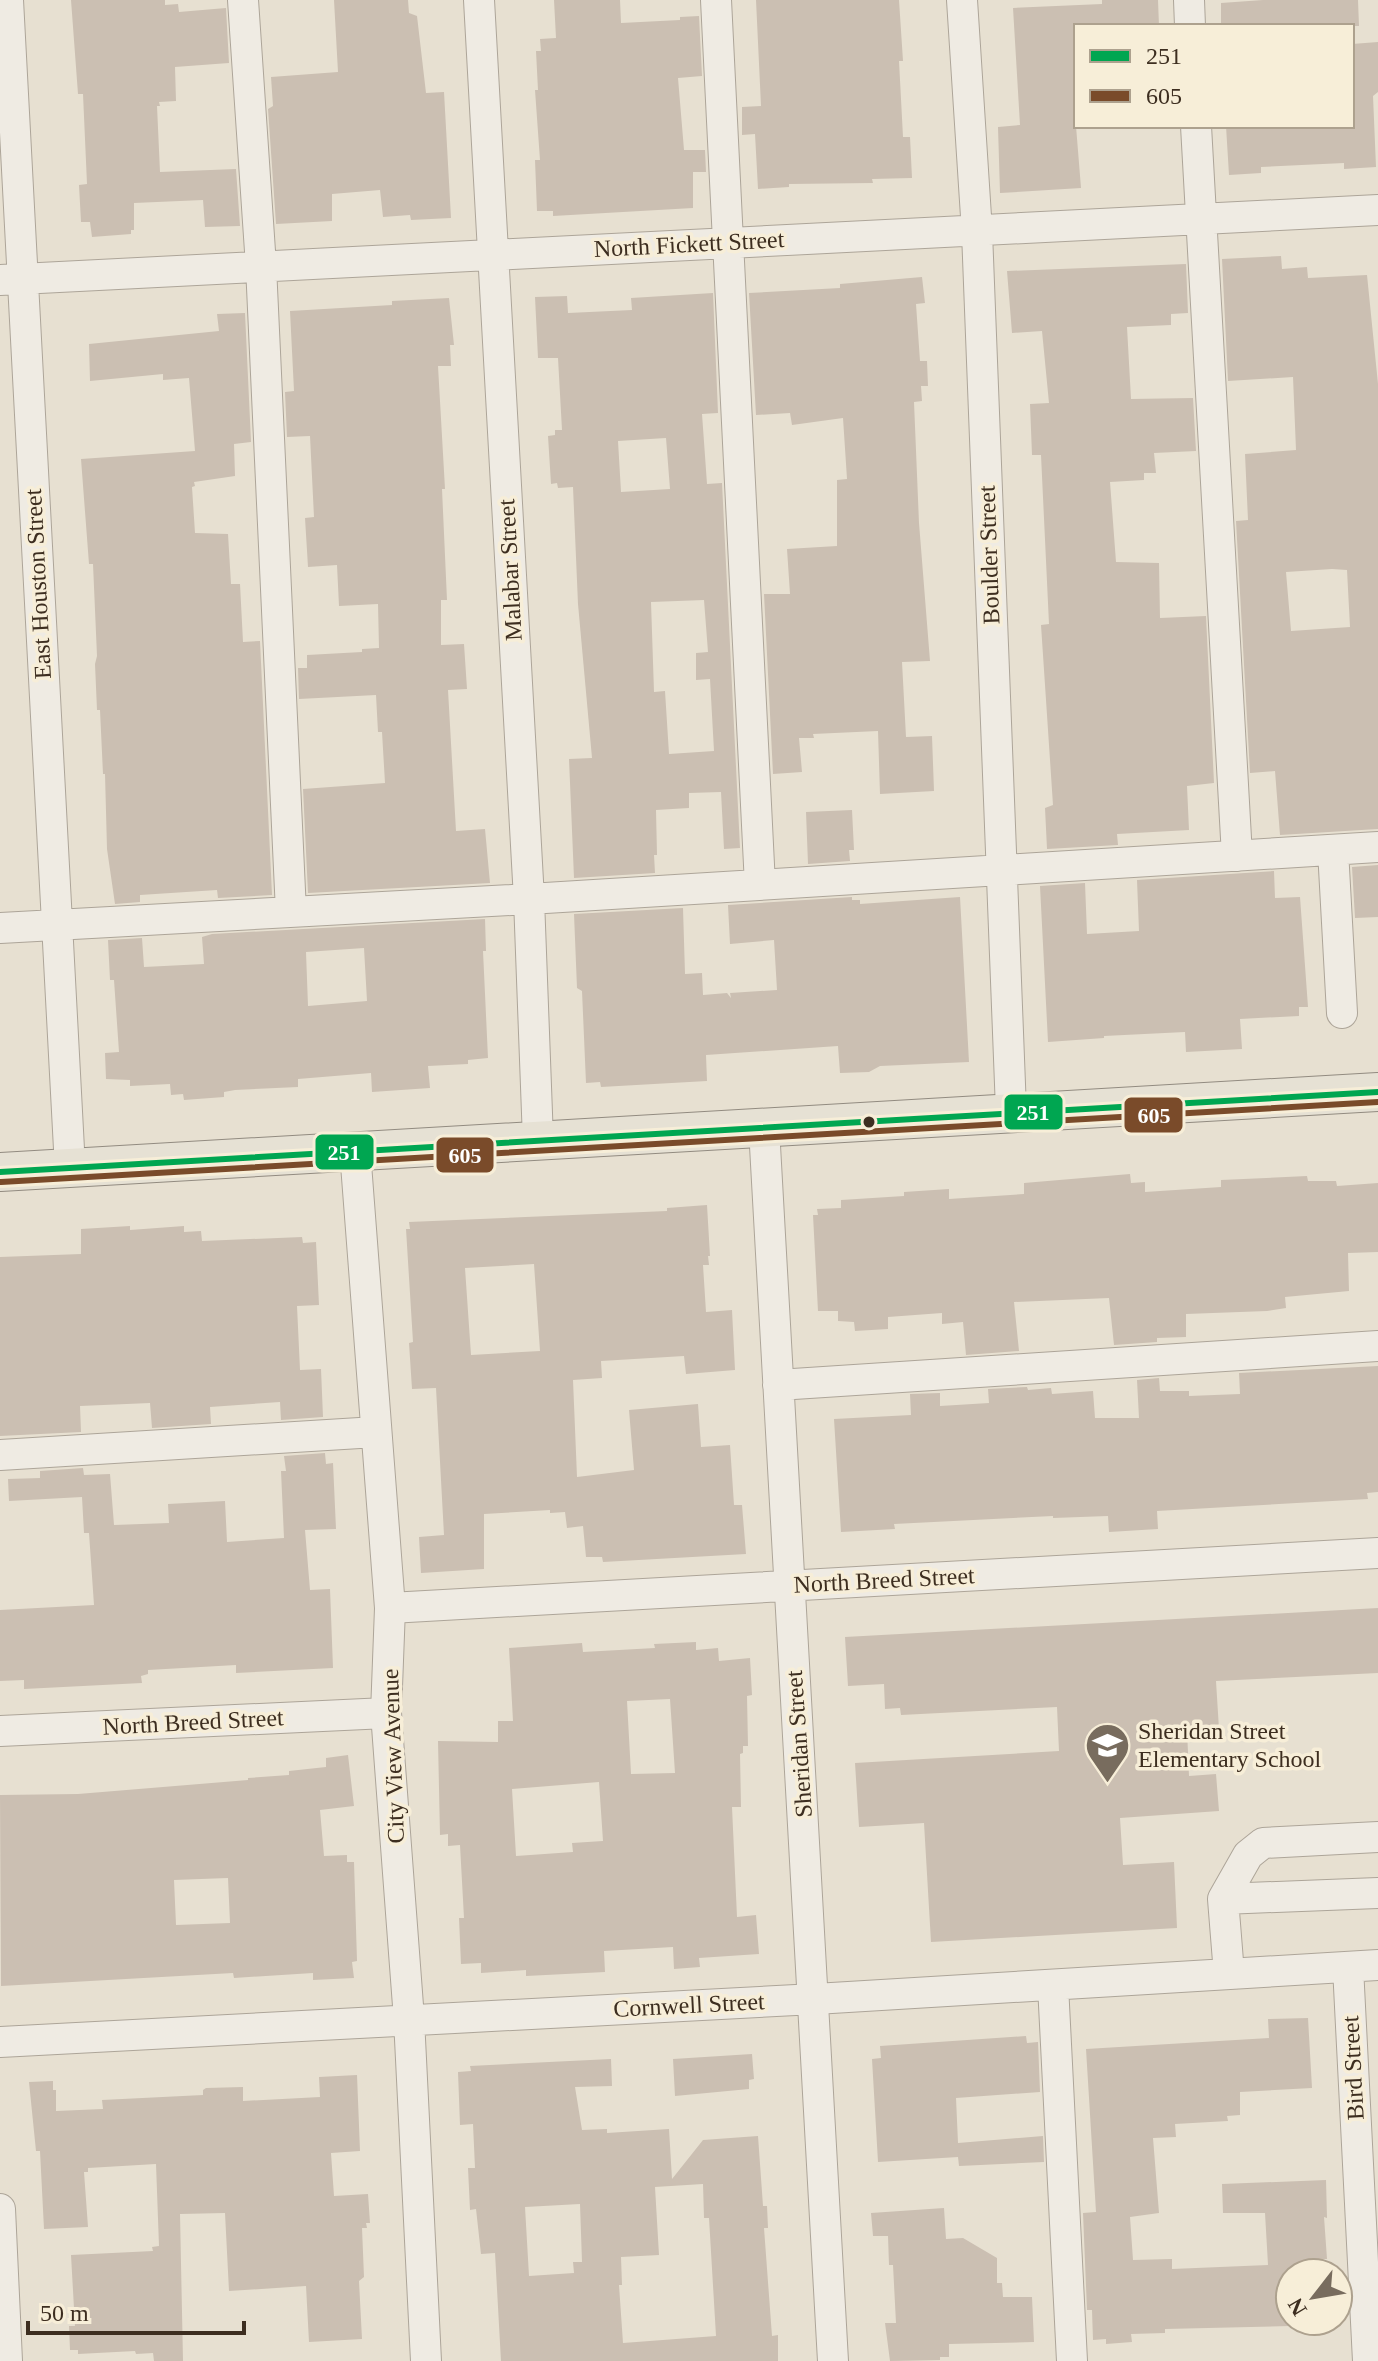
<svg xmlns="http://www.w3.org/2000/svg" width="1378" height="2361" viewBox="0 0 1378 2361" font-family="Georgia,serif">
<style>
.building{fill:#cbbfb2;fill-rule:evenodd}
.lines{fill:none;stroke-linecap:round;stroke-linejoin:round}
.minor-casing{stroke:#ada599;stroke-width:32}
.major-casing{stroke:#928b80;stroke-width:40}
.minor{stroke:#efebe3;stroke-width:30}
.major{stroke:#e6e1d4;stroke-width:38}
.bus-1-casing{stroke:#f7eed8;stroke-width:12}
.bus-2-casing{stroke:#f7eed8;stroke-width:12}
.bus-1{stroke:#00a651;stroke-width:6}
.bus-2{stroke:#7a4b2a;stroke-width:6}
.bus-dot{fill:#3d2e20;stroke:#f7eed8;stroke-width:3}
.labels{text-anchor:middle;stroke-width:7;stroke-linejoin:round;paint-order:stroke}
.street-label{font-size:24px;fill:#3d2e20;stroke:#f7eed8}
.poi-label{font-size:24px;fill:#3d2e20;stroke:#f7eed8;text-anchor:start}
.line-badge{stroke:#f7eed8;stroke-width:3}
.badge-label{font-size:22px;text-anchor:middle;font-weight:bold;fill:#fff}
</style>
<rect width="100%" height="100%" fill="#e7e0d1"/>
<path class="building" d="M71,0H165V5L178,4L179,12L226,8L229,63L175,67L176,101L159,102L160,106H157L160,172L236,169L240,226L205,227L203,200L134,203V230H131V234L92,237L90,222H81L79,185L87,184L83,94H78Z
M334,0H408L409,13L417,16L426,93L444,92L451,218L411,220L410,215L383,217L380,190L332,194V221L276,224L268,109L273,106L271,77L338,72Z
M554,0H620L621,23L680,20V17L699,16L702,76L678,78L684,150H705L706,172H693V208L553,216V211H537L535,160H540L535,90H538L536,51H541L540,39L556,38Z
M756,0H899L903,61H899L903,137H910L912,178L872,179L873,183L789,184V187L758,189L755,134L742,135V107L761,106Z
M1102,0H1158L1159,26H1076V126L1081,188L1000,193L998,127L1020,125L1013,8L1102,4Z
M1263,0H1358L1359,26H1221V3Z
M1378,42V92L1373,96L1376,167L1344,169V163L1261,167V173L1229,175L1226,126H1352V44Z
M1281,256L1282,269L1307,267L1308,278L1367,275L1378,384V829L1280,835L1275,771L1250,773L1236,521L1248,520L1245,454L1296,450L1293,377L1228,381L1222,259ZM1332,569L1347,570L1350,627L1291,631L1286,572Z
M1186,264L1188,313L1171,314V325L1127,327L1131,399L1193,398L1196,451L1154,453L1156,473H1144V480L1110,482L1116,562L1159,563L1160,618L1206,616L1214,783L1187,786L1189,830L1117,834L1118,845L1047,849L1045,808L1053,805L1041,625L1049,624L1041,455H1032L1030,404L1049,403L1042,331L1012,333L1007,271Z
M922,277L925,303L916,304L920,361H927L928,386H921L922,401L914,402L919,523L930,661L902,662L906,737L932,736L934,791L880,794L878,731L813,734L814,738H799L802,772L773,774L764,594H790L787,549L837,546V480L847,479L843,418L792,425L790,413L756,415L749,293L840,288V284Z
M713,293L718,413L702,414L707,484L722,483L740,848L724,849L721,792L689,793V808L656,810L657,855H654L655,873L574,878L569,759L592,758L578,604L573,487L558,488L557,483L551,484L548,436L555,435V430H562L558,358H538L535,297L567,296L568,313L632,310L631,298ZM666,438L670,489L621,492L618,441ZM704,600L708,652L696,653V680L710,679L714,751L669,754L665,691L654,692L651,602Z
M449,298L454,345H450L451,366H438L445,489H442L447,600H441V645L464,644L467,689L448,690L456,831L485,829L490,883L308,893L303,789L385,783L382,732H378L376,695L299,699L298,668H307V655L362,652V649L379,648L378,604L339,606L337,565L308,567L305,518L314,517L310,436L287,437L285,392L294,391L290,311L392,305V301Z
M245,313L251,442L234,444L235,476L194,482L195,486L192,487L195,533L228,534L231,584H240L243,642L260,641L272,895L218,898L217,890L140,895V902L115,904L107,849L105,774H103L100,710H97L95,664L97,656L93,564H89L81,459L195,451L189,378L163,380V374L90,381L89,344L219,331L217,314Z
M852,810L854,850H849L850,861L808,864L806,812Z
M1378,865V917L1355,918L1352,867Z
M1274,871L1275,898L1300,897L1308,1007H1299V1016L1240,1019L1242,1049L1186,1052L1185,1032L1104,1036V1038L1048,1042L1040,886L1085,883L1087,934L1139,931L1137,880Z
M852,897V900H860V904L960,897L969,1062L880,1066L869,1072L840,1073L838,1046L706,1055L707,1081L601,1087L600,1082L586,1083L582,991L577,988L574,914L683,908L685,974L702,973L703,995L727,993L731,998L730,993L777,990L774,940L730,944L728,905Z
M485,919L486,951H483L488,1058L468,1060V1064L428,1066L430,1088L372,1092L371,1073L298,1079V1087L235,1090L224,1092V1097L184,1100L183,1094L171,1095L170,1084L130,1086V1080L106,1079L105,1053L119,1052L114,980H110L108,940L142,938L144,967L204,964L202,937L212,934ZM364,948L367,1001L308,1006L306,952Z
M1130,1174L1131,1183L1145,1182V1192L1221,1187V1180L1307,1176L1308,1181H1336L1337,1186L1378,1183V1252L1348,1253L1349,1291L1285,1297L1286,1308L1267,1311L1186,1314V1337L1157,1338V1342L1114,1345L1109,1298L1014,1302L1019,1351L966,1355L963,1322L942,1324V1313L888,1317V1329L855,1331L854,1322L838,1321V1311H818L813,1215H818L817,1209L841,1208V1200L904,1196V1192L949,1189V1199L1024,1194V1183Z
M707,1205L710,1256H708L709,1265H703L706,1312L732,1310L735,1370L686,1374L684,1356L601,1361L602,1378L573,1380L577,1477L634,1470L629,1410L698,1404L701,1447L730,1445L734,1505H742L746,1554L603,1562L602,1557H586L583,1526L567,1528L565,1512L550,1513V1510L484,1514V1569L421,1573L419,1537L444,1535L436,1388L412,1389L409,1343L413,1342L406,1229H410L409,1222L667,1211V1208ZM534,1264L540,1351L471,1355L465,1268Z
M130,1226V1230L184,1226V1232L201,1231L202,1241L302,1237L303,1243L316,1242L319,1305L297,1306L300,1370L321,1369L323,1417L281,1420L280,1402L210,1407L211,1424L152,1428L150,1403L80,1406L81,1432L0,1436V1257L81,1254V1229Z
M1378,1366V1492L1367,1493L1368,1499L1157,1511L1158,1529L1109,1532L1108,1516L1053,1518V1516L894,1524L895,1529L841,1532L834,1419L911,1415L910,1394L940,1393V1406L989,1403L988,1389L1027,1387L1028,1390L1051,1388L1052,1394L1093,1391L1095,1418H1139L1137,1380L1159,1378L1160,1391H1189V1396L1240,1394L1239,1373Z
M325,1453L326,1464L333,1463L336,1529L305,1530L310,1590L330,1589L333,1668L236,1673V1665L148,1670V1674L141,1676L142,1683L24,1689V1680L0,1681V1610L94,1605L89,1533H84L82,1497L9,1501L8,1479L40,1478V1471L83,1468L84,1475L110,1474L114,1525L169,1523L168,1504L225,1501L227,1542L284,1538L281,1471H286L284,1456Z
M1378,1608V1673L1216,1681L1219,1729L1187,1730L1189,1776L1216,1774L1219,1811L1120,1818L1123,1865L1174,1862L1177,1928L931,1942L924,1823L859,1827L855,1763L1059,1751L1057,1707L901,1715L900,1708L885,1709L884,1684L848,1686L845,1637Z
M696,1642V1650L718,1648L719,1661L750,1658L752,1695L747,1696L748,1746H743V1753L740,1754L741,1807H732L737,1917L756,1915L759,1954L699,1958L700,1967L674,1969L673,1947L604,1951L605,1972L526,1976V1970L481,1973V1963L461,1964L459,1918H464L460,1845L448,1846V1834L440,1835L438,1741L498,1742V1721H513L509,1648L582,1643L583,1652L655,1648L654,1644ZM670,1699L675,1773L631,1774L627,1701ZM599,1782L603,1841L572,1843L573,1852L516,1856L512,1789Z
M348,1755L354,1806L320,1810L324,1856L347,1855V1862H354L357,1961L352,1962L354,1978L313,1980V1973L234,1978L233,1973L1,1986L0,1795L78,1794L248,1780V1778L289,1775V1771L326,1767V1758ZM228,1878L230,1923L176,1925L174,1880Z
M1308,2018L1312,2088L1240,2092V2115L1227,2116L1228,2121L1175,2124L1176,2137L1153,2138L1159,2213L1130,2217L1133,2260L1172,2259V2269L1268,2265L1265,2213H1223L1222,2184L1326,2180L1327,2218L1324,2217L1327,2259H1323V2273H1290V2326L1165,2329V2333L1131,2334L1132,2342L1106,2344V2339L1093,2340L1092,2310H1087L1083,2213L1096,2212L1086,2049L1269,2038L1268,2019Z
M1026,2036L1027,2043L1038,2042L1040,2092L956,2098L958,2143L1043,2136L1044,2162L959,2166L958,2157L878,2162L872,2059L881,2058L880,2046Z
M752,2054L754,2079L749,2080V2089L675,2096L673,2059Z
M611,2059L612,2086L575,2087L582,2130L607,2129V2133L669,2129L672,2179L703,2140L758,2136L763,2206H767L768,2228H764L772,2336L778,2335V2361H501L495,2253L481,2254L476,2209L470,2210L468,2168H475L473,2124L460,2125L458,2072L471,2071L470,2066ZM703,2184L704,2218H709L716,2336L623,2343L619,2285H622L621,2257L659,2255L655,2187ZM580,2204L582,2262H573L574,2273L529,2276L525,2207Z
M357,2075L360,2151L331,2153L334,2196L368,2194L370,2223H366L367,2228H362L364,2277L359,2281L362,2339L309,2342L306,2286L229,2291L225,2213L180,2214L183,2361H154L153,2353L136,2354L135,2351L78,2354V2350H70L69,2326H75L71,2255L153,2251L152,2247L159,2246L156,2164L88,2168V2172H84L88,2227L44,2229L40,2151H36L29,2082L53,2081V2090H56V2111L103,2109L102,2100L203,2095V2090L206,2088L243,2087V2101L320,2097L319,2077Z
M944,2208L946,2239L963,2238L997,2258V2283H1002L1003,2297H1032L1034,2342L949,2344V2357H940V2360L890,2361L885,2323H896L893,2265H889L888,2236H873L871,2213Z"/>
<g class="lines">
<defs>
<path id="minor" d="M8,0L70,1168
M243,0L261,266L291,912
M479,0L529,899L538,1140
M716,0L760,885
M962,0L977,232L1011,1110
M1189,0L1190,26
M1196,126L1237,856
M0,280L1378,210
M1333,850L1342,1013
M0,928L529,899L1378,847
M764,1128L833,2361
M355,1151L390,1608L386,1713L409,2019L426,2361
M778,1385L1378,1346
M0,1455L376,1432
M390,1608L1378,1553
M0,1731L386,1713
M1223,1899L1378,1893
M1348,1967L1368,2361
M1229,1974L1223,1899L1248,1855L1263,1843L1378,1837
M1053,1985L1072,2361
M0,2042L815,1999L1378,1965
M0,2209L7,2361"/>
<path id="major" d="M0,1172C459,1146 918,1115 1378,1092"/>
</defs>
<use href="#minor" class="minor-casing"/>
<use href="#major" class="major-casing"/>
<use href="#minor" class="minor"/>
<use href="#major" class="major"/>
<defs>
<path id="bus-1" d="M0,1172L1378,1092"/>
<path id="bus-2" d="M1,1182L1378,1102"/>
</defs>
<use href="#bus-1" class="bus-1-casing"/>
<use href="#bus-2" class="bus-2-casing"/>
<use href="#bus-1" class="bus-1"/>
<use href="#bus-2" class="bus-2"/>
</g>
<defs>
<symbol id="school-pin" viewBox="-11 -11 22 30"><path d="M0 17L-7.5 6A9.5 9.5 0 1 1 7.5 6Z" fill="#786c5e" stroke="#f7eed8"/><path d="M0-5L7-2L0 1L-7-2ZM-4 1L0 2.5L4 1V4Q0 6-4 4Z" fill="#fff"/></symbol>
</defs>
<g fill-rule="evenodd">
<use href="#school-pin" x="1082" y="1720" width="51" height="69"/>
</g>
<circle class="bus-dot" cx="869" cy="1122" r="7"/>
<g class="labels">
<g class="street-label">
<text transform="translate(689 244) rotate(-3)" y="8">North Fickett Street</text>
<text transform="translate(989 555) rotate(-92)" y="8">Boulder Street</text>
<text transform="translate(510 570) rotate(-93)" y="8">Malabar Street</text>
<text transform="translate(38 584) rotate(-93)" y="8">East Houston Street</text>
<text transform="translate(884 1580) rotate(-3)" y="8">North Breed Street</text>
<text transform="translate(193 1722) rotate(-3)" y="8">North Breed Street</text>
<text transform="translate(799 1744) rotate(-94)" y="8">Sheridan Street</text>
<text transform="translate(393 1756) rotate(-92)" y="8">City View Avenue</text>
<text transform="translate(689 2005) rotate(-3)" y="8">Cornwell Street</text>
<text transform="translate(1353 2068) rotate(-93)" y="8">Bird Street</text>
</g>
<g class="poi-label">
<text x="1138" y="1739">Sheridan Street<tspan x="1138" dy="28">Elementary School</tspan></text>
</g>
</g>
<g class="line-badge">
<rect x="1003" y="1093" width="61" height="38" rx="8" fill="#00a651"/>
<rect x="1123" y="1096" width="61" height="38" rx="8" fill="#7a4b2a"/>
<rect x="314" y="1133" width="61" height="38" rx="8" fill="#00a651"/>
<rect x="435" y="1136" width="60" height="38" rx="8" fill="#7a4b2a"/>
</g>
<g class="badge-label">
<text x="1033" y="1120">251</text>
<text x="1154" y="1123">605</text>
<text x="344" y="1160">251</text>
<text x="465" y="1163">605</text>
</g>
<rect x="1074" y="24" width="280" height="104" fill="#f7eed8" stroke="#ada18e" stroke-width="2"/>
<rect x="1090" y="50" width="40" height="12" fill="#00a651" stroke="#ada18e" stroke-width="2"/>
<text x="1146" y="64" font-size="24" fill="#3d2e20">251</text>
<rect x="1090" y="90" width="40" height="12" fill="#7a4b2a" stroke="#ada18e" stroke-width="2"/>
<text x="1146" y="104" font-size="24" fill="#3d2e20">605</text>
<g transform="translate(1314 2297) rotate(239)"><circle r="38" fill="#f7eed8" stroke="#ada18e" stroke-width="2"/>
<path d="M0-6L14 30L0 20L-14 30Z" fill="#786c5e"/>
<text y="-12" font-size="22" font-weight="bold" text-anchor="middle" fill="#3d2e20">N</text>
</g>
<path d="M28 2321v12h216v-12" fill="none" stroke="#3d2e20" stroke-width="4"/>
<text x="40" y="2321" font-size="24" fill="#3d2e20" stroke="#f7eed8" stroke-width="6" paint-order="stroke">50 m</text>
</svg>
